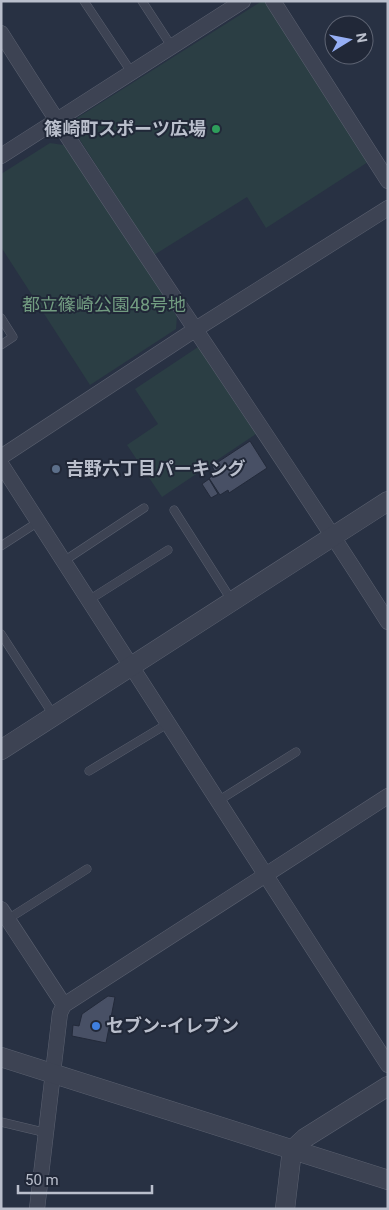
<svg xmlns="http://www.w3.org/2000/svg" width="389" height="1210" viewBox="0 0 389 1210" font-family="Roboto,'Noto Sans JP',sans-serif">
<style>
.green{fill:#2b3e44}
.building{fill:#485065;stroke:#232a3a}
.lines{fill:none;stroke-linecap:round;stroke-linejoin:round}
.service-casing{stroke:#5b6170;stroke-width:9}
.minor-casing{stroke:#5b6170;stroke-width:16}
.tertiary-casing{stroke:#5b6170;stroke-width:20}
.service{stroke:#3d4353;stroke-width:8}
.minor{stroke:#3d4353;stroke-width:15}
.tertiary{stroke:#3d4353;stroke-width:19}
.leisure-dot{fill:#2e9e5b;stroke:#212838;stroke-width:2}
.service-dot{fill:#5c6f8a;stroke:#212838;stroke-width:2}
.shop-dot{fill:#3f7fe0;stroke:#212838;stroke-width:2}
.labels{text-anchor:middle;stroke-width:4;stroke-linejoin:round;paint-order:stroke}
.poi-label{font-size:18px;font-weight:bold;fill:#babfcc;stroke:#212838;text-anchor:start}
.park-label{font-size:18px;fill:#729c81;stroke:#212838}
</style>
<rect width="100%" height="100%" fill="#283143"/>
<path class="green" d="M262,1H266L368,162L266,228L247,197L154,255L69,123Z
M50,143L64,145L177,316L176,329L90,385L1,247V174Z
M198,347L256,434L162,497L127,445L158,424L135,389Z"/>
<path class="building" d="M250,441L267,468L229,493L228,490L220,495L209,478L216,474L212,466Z
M209,479L218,494L211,498L202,484Z
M108,996L115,997L106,1043L72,1036L73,1025L79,1026L82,1014Z"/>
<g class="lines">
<defs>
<path id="service" d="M84,1L132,73
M142,1L172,47
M1,318L13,337L1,345
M174,510L232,601
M1,546L38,522
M64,561L144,508
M89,600L168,550
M1,634L54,716
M89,771L167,724
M218,801L296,752
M8,919L87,869
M1,1122L47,1133"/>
<path id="minor" d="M273,1L388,181
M1,33C126,232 262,423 388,622
M1,156L243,1
M1,457L196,329L388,208
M1,464L388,1065
M1,909L64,1005
M37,1209L60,1013L64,1005L388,796"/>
<path id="tertiary" d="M1,750L388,501
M1,1057L388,1180
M285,1209L292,1150L305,1138L388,1086"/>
</defs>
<use href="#service" class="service-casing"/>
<use href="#minor" class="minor-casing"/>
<use href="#tertiary" class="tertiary-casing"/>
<use href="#service" class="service"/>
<use href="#minor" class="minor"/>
<use href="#tertiary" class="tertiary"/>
</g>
<circle class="leisure-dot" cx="216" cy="129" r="5"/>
<circle class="service-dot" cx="56" cy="469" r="5"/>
<circle class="shop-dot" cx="96" cy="1026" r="5"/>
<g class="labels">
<g class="poi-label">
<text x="206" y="135" text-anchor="end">篠崎町スポーツ広場</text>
<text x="66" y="475">吉野六丁目パーキング</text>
<text x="106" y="1032">セブン-イレブン</text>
</g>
<g class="park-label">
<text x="104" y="311">都立篠崎公園48号地</text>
</g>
</g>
<rect width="389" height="1210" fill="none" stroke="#babfcc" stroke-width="5"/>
<g transform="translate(349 40) rotate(80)"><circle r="24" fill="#212838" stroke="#5e6473"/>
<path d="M0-4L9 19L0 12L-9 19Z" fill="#96aff5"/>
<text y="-8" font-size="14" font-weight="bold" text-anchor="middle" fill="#babfcc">N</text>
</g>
<path d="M18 1185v8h134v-8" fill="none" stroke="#babfcc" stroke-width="2.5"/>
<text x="25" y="1185" font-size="15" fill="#babfcc" stroke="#212838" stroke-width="4" paint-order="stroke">50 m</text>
</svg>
